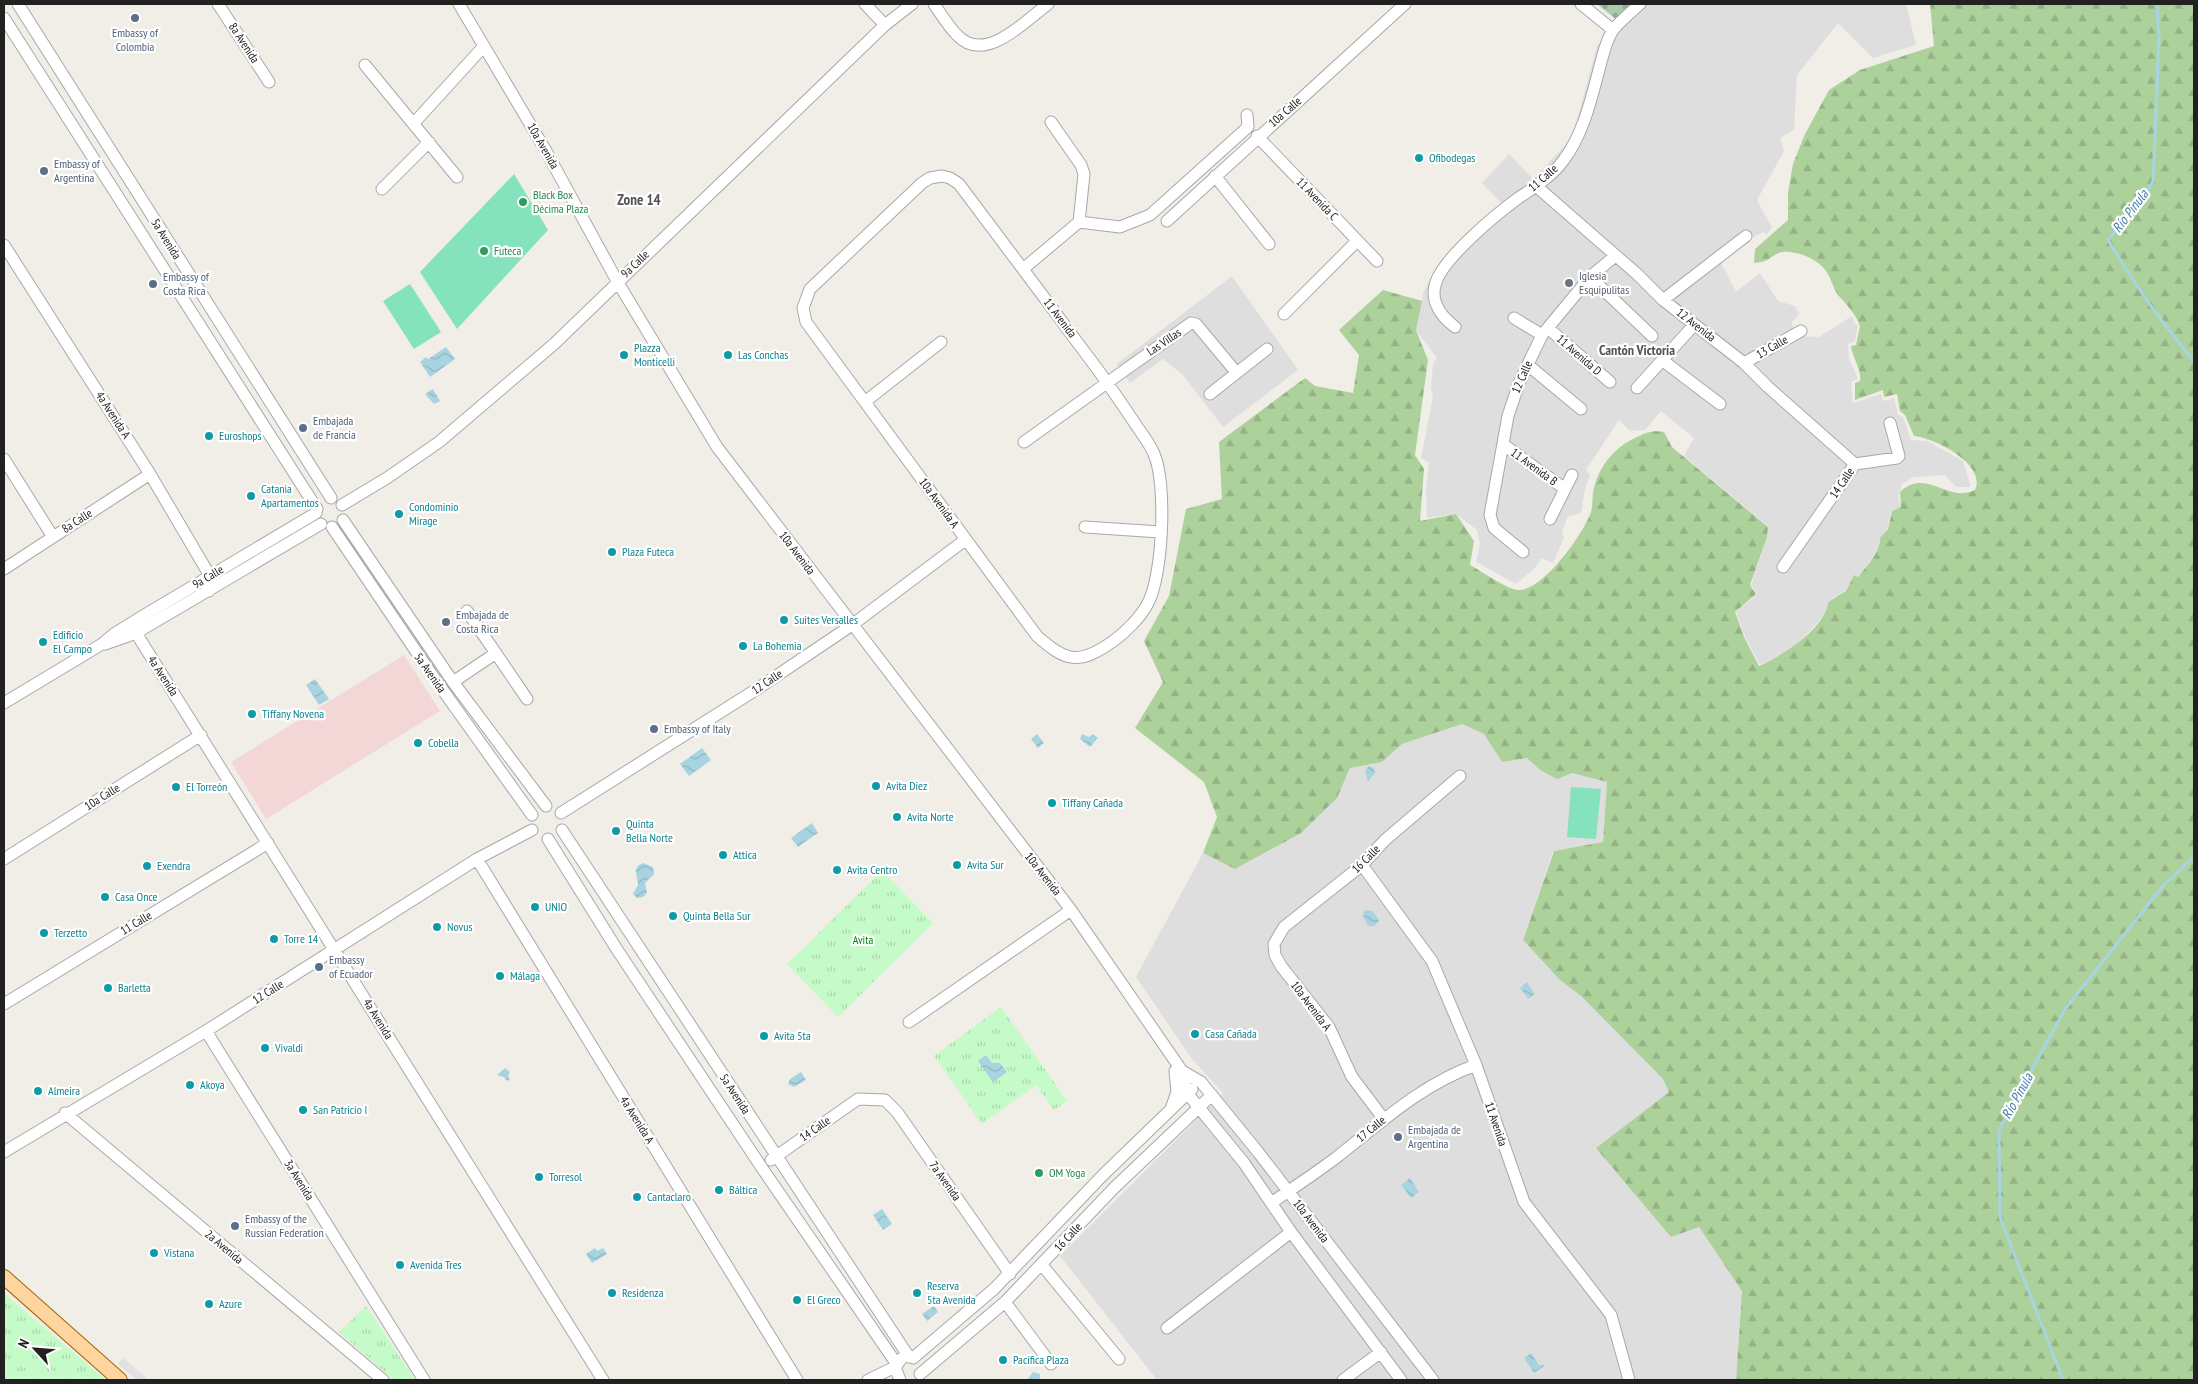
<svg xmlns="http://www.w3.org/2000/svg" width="2198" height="1384" viewBox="0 0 2198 1384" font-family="'PT Sans Narrow',sans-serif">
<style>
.residential{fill:#dfdede}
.commercial{fill:#f2d7d6}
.forest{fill:url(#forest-firs)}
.cemetery{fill:url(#cemetery-stones)}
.park{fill:url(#park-tufts)}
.pitch{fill:#84e2bc}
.parking{fill:#e1e1e1}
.water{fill:url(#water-waves)}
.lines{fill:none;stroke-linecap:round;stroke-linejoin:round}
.stream{stroke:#a7d4e0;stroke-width:3}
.minor-casing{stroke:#a8a8a8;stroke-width:13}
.major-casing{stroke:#9d6700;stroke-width:16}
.minor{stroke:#fff;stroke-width:11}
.major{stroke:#fed49f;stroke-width:14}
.service-dot{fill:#5c6f8a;stroke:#fff;stroke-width:2}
.culture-dot{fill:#0f9aa8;stroke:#fff;stroke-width:2}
.leisure-dot{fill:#2e9e5b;stroke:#fff;stroke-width:2}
.worship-dot{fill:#6b7280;stroke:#fff;stroke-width:2}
.labels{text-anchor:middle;stroke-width:4.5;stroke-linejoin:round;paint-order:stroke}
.service-label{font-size:12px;fill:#4e5e75;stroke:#fff;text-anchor:start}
.street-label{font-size:12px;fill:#212121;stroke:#fff}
.culture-label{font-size:12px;fill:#0d838f;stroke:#fff;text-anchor:start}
.leisure-label{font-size:12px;fill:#27864d;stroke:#fff;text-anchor:start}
.worship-label{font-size:12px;fill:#5b616d;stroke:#fff;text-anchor:start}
.park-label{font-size:12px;fill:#098411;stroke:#fff}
.water-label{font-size:14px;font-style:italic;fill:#467aac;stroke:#fff}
.neighbourhood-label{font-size:14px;font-weight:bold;fill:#545454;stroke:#fff}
.quarter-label{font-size:15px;font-weight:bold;fill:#545454;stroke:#fff}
</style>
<defs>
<pattern id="forest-firs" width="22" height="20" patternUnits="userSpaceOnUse" patternTransform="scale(1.25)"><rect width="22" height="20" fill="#acd19b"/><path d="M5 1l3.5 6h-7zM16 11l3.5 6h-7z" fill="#94b385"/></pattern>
<pattern id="cemetery-stones" width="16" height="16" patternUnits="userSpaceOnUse" patternTransform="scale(1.25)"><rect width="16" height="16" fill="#a7cbac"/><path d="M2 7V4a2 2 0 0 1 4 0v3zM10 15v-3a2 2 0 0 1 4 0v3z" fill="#8fae94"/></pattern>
<pattern id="park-tufts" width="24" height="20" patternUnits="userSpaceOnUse" patternTransform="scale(1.25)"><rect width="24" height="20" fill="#c4fbc8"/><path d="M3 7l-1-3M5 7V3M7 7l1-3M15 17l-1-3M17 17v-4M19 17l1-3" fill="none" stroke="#a8d7ac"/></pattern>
<pattern id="water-waves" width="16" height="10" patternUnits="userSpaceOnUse" patternTransform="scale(1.25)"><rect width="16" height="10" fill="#a7d4e0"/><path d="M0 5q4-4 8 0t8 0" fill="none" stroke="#8fb6c0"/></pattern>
</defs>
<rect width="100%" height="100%" fill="#f1eee7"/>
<path class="residential" d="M1633,4H1906L1916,45L1873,58L1838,23L1797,75L1794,130L1780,138L1784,151L1757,200L1772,228L1767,234L1763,232L1736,246L1735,252L1725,255L1722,265L1736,292L1760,273L1778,301L1795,306L1799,314L1791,323L1800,336L1819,337L1852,316L1855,324L1858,325L1855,341L1848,344L1849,359L1858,379L1851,382L1853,403L1881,394L1883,401L1894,398L1898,415L1903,417L1911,440L1927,441L1963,461L1971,487H1956L1945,475L1914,477L1902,484L1898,497L1901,507L1891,511L1887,529L1880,538V546L1866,567L1857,577L1854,575L1846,590L1827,602L1828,611L1793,649L1760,665L1746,639L1736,612L1757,594L1751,585L1767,537L1768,526L1684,456L1694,438L1661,411L1645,430L1630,431L1619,420L1586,470L1590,475L1585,489L1581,513L1567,517L1562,533L1564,538L1553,563L1542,558L1535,568L1516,584L1476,562L1480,544L1477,530L1456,514L1427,518L1426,490L1429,463L1421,458L1433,397L1431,389L1433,363L1437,358L1416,330L1424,290L1448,254L1501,203L1482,183L1509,154L1533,179L1572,138L1597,46L1617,20Z
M1232,276L1298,370L1223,427L1183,375L1163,359L1130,383L1117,364Z
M1462,724L1484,734L1502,762L1527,758L1540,770L1572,773L1607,782L1603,843L1553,851L1523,940L1560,980L1581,996L1663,1079L1669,1092L1596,1148L1699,1227L1742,1291L1736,1380H1157L1060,1256L1223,1093L1192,1059L1136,977L1203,853L1235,869L1337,798L1350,768L1382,762L1402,744Z"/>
<path class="commercial" d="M404,655L440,711L266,819L231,762Z"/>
<path class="forest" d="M1930,4H2194V1380H1736L1742,1291L1699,1227L1671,1237L1596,1148L1669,1092L1663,1079L1581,996L1560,980L1523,940L1554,851L1603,842L1607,782L1572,773L1557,779L1540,770L1527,758L1502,762L1484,734L1462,724L1402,744L1382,762L1350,768L1337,798L1301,833L1235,869L1203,853L1217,817L1204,782L1135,728L1163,682L1144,641L1169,596L1186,509L1222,499L1219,442L1305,378L1315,386L1353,393L1359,355L1339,330L1383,290L1422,301L1416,330L1428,360L1415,455L1424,469L1420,521L1456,514L1474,541L1470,565C1481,571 1505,588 1517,590C1542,593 1584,533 1591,512C1593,506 1592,500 1593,493C1597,469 1613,448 1635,438C1645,433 1653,430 1664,432L1672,447L1768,527L1767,537L1750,585L1756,594L1735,612L1745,639L1759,666C1782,656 1826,628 1828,602L1846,591L1854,575L1858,577C1866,567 1881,552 1880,538L1888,529L1892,511L1901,507L1900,492C1927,467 1947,504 1975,490C1987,464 1934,438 1914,436L1905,415L1900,411L1897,394L1884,397L1883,390L1855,400V383L1860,381C1862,370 1852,357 1851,346L1856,345L1860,326C1855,313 1847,305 1838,295C1833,288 1831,278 1826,271C1818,259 1796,250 1782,252C1772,254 1770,262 1754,263L1755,249L1788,220V193L1793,164L1805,134L1829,90L1860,70L1934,46Z"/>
<path class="cemetery" d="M1597,4H1633L1617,20Z"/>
<path class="park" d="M882,871L933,923L838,1017L787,964Z
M1001,1007L1067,1101L1054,1110L1036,1085L982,1124L934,1056Z
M4,1293L14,1302L106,1380H8L4,1377Z
M366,1306L415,1380H394L339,1332Z"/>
<path class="pitch" d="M514,174L548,230L457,329L420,272Z
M410,284L441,332L414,349L383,301Z
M1571,787L1601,789L1596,839L1567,837Z"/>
<path class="parking" d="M123,1358L149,1380H137L118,1364Z"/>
<path class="water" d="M446,347L455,359L430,377L420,362L426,357L428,359Z
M433,389L440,401L434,404L425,394Z
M315,679L329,699L319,705L306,685Z
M1037,734L1044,743L1038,748L1031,739Z
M1082,734L1089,737L1093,734L1098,738L1090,747L1080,739Z
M702,748L711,760L689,776L680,764Z
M1369,766L1374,768L1375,773L1368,781L1365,770Z
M812,823L818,833L798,847L791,838Z
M643,863L653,867L654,874L645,883L647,893L643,897L637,898L633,894L638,885C638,876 631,868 643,863Z
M1367,910L1373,911L1379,921L1374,926H1368L1363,916L1364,911Z
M1527,982L1535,994L1528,999L1520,988Z
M986,1055L992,1063H1000L1007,1072L993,1082L978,1061Z
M505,1068L510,1072L508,1076L510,1079L507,1081L504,1077L497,1075Z
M801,1072L806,1080L794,1087L788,1084L790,1079Z
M1410,1178L1419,1192L1411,1198L1401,1185Z
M882,1209L892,1224L883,1230L873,1215Z
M595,1248L597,1251L603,1248L607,1254L592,1263L586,1254Z
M934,1306L938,1312L927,1321L922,1314Z
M1531,1353L1540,1366L1543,1364L1544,1366L1534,1373L1524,1358Z
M1033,1372L1040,1374V1380H1027Z"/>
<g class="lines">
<path class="stream" d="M2157,4L2159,38L2153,182L2108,240C2134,283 2162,324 2194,361
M2063,1380L2000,1217L1999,1130L2065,1009L2163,886L2194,856"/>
<defs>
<path id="minor" d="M18,4L331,498
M218,4L269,82
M459,4L546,151L617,281L717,447L1071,910L1182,1071L1187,1093L1244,1163L1291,1232L1401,1380
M865,4L885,25
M934,4C941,14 948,26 957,35C985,65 1025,21 1048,4
M1581,4L1613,30
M4,18L317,509
M365,65L457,177
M414,123L484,46
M1257,136L1377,261
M942,176L950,178L959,184C1002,241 1044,297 1086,354C1104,377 1120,401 1136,425C1142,434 1150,444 1154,454C1167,483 1163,575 1148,603C1141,617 1125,633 1112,642C1079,665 1066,662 1037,636L806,322L803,308L810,289L922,183L930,178Z
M1215,176L1269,244
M1536,186L1637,274L1663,300L1744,363L1768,387L1855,464
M382,189L429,142
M1167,221L1405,4
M1079,222L1120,227L1150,215L1248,127L1247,115
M4,245L150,474L210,576L209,591
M1023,269L1079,222L1084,174L1081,165L1051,122
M1590,277L1652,336
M1663,300L1746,236
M1284,314L1357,241
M1514,318L1542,335
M1455,327C1442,317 1429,301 1436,282C1444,258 1495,215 1517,199C1533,188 1551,177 1563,161C1584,133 1591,99 1600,66C1603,55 1606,40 1613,30C1620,21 1631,12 1640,4
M1548,328L1610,382
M1662,360L1720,404
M1744,363L1801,331
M1528,365L1581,409
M1637,388L1694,325
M1210,394L1267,349
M866,401L941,342
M1024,442L1191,323L1196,324L1236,372
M1504,445L1565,489
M4,459L53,537
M342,505L387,478L439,442L554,344L885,25L912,4
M1550,519L1572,475
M343,520L453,682L546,806
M332,527L432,675L532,815
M1085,527L1160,532
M1523,552L1494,528L1490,515L1508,416L1519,383L1542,335L1590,277L1615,256
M1783,567L1855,464L1897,458L1899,456L1890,423
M4,569L150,474
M467,611L527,699
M136,633L603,1380
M105,644L136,633L321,524
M453,682L496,653
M4,703L102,644L114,634L143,616L316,513
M561,813L757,689L852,625L965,540
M562,830L909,1357
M548,839L616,948L762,1168L896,1363
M4,859L201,735
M477,859L797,1380
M1362,865L1432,961L1476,1065L1524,1202L1611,1315L1629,1380
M4,1004L268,843
M909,1022L1071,910
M206,1031L424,1380
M1182,1071L1201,1082L1258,1152L1433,1380
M1172,1106L1177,1092L1175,1071
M65,1113L383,1380
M1383,1118L1352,1077L1329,1027L1281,966L1275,955L1274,944L1284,927L1362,865L1385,840L1460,776
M4,1152L206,1031L477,859L532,830
M771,1160L858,1099L885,1100L897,1112L1010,1274
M1271,1203C1293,1188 1316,1173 1337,1157C1380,1123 1422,1084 1476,1065
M1042,1265L1119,1359
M1005,1302L1051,1364
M1167,1328L1291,1232
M913,1358L994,1289L1103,1175L1192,1089
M920,1374L1005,1302L1115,1187L1212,1095
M868,1380L895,1367
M900,1380L895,1367L902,1358
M1343,1380L1381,1352"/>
<path id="major" d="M4,1277L120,1380"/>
</defs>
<use href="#minor" class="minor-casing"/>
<use href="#major" class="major-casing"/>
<use href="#minor" class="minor"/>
<use href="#major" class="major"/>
</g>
<g class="service-dot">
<circle cx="135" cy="18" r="5"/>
<circle cx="44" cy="171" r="5"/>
<circle cx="153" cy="284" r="5"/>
<circle cx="303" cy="428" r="5"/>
<circle cx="446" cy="622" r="5"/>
<circle cx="654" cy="729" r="5"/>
<circle cx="319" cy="967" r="5"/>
<circle cx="1398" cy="1137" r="5"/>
<circle cx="235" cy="1226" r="5"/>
</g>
<g class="culture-dot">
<circle cx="1419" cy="158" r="5"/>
<circle cx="624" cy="355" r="5"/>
<circle cx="728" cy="355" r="5"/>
<circle cx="209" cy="436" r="5"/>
<circle cx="251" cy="496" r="5"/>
<circle cx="399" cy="514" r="5"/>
<circle cx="612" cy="552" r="5"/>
<circle cx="784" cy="620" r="5"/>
<circle cx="43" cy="642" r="5"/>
<circle cx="743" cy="646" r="5"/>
<circle cx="252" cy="714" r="5"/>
<circle cx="418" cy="743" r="5"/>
<circle cx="876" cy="786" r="5"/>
<circle cx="176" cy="787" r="5"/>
<circle cx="1052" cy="803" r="5"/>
<circle cx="897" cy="817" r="5"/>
<circle cx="616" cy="831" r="5"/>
<circle cx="723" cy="855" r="5"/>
<circle cx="957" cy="865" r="5"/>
<circle cx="147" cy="866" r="5"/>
<circle cx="837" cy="870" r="5"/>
<circle cx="105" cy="897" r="5"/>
<circle cx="535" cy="907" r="5"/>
<circle cx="673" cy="916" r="5"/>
<circle cx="437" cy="927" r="5"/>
<circle cx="44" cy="933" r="5"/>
<circle cx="274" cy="939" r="5"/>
<circle cx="500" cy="976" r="5"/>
<circle cx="108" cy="988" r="5"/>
<circle cx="1195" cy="1034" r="5"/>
<circle cx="764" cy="1036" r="5"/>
<circle cx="265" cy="1048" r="5"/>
<circle cx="190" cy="1085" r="5"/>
<circle cx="38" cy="1091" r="5"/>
<circle cx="303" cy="1110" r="5"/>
<circle cx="539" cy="1177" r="5"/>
<circle cx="719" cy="1190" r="5"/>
<circle cx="637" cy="1197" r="5"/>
<circle cx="154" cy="1253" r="5"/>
<circle cx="400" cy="1265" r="5"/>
<circle cx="612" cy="1293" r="5"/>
<circle cx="917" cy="1293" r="5"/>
<circle cx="797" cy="1300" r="5"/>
<circle cx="209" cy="1304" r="5"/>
<circle cx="1003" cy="1360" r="5"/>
</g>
<g class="leisure-dot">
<circle cx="523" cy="202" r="5"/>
<circle cx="484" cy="251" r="5"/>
<circle cx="1039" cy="1173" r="5"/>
</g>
<circle class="worship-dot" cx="1569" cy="283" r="5"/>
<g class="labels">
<g class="service-label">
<text x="135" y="37" text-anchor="middle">Embassy of<tspan x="135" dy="14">Colombia</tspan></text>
<text x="54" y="168">Embassy of<tspan x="54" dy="14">Argentina</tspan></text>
<text x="163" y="281">Embassy of<tspan x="163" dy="14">Costa Rica</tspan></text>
<text x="313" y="425">Embajada<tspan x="313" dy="14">de Francia</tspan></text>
<text x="456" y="619">Embajada de<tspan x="456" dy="14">Costa Rica</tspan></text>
<text x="664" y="733">Embassy of Italy</text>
<text x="329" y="964">Embassy<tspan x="329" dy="14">of Ecuador</tspan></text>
<text x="1408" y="1134">Embajada de<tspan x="1408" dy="14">Argentina</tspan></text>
<text x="245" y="1223">Embassy of the<tspan x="245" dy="14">Russian Federation</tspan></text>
</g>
<g class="street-label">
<text transform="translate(244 43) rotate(57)" y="4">8a Avenida</text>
<text transform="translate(1285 112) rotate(-41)" y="4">10a Calle</text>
<text transform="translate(543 146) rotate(60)" y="4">10a Avenida</text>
<text transform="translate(1543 178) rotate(-41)" y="4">11 Calle</text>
<text transform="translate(1317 199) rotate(46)" y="4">11 Avenida C</text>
<text transform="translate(166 239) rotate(58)" y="4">5a Avenida</text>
<text transform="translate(635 264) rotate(-44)" y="4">9a Calle</text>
<text transform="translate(1060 318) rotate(53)" y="4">11 Avenida</text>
<text transform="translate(1696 325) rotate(38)" y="4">12 Avenida</text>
<text transform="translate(1164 342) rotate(-34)" y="4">Las Villas</text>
<text transform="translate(1772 347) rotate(-30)" y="4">13 Calle</text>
<text transform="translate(1579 355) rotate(41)" y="4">11 Avenida D</text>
<text transform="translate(1522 377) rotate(-66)" y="4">12 Calle</text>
<text transform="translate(113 415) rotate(57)" y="4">4a Avenida A</text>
<text transform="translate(1534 467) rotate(36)" y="4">11 Avenida B</text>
<text transform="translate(1842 483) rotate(-56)" y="4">14 Calle</text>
<text transform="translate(939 503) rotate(54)" y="4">10a Avenida A</text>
<text transform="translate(77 521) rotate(-33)" y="4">8a Calle</text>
<text transform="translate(797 553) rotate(53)" y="4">10a Avenida</text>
<text transform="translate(208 577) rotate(-31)" y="4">9a Calle</text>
<text transform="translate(430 673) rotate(55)" y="4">5a Avenida</text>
<text transform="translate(163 676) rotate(57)" y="4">4a Avenida</text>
<text transform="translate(767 682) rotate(-34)" y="4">12 Calle</text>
<text transform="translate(102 797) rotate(-32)" y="4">10a Calle</text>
<text transform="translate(1366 859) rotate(-45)" y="4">16 Calle</text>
<text transform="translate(1043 874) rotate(52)" y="4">10a Avenida</text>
<text transform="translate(136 923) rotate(-31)" y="4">11 Calle</text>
<text transform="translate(268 992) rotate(-32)" y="4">12 Calle</text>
<text transform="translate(1311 1006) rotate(53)" y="4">10a Avenida A</text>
<text transform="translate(378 1019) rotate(58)" y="4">4a Avenida</text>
<text transform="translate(735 1094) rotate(57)" y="4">5a Avenida</text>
<text transform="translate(637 1120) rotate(58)" y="4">4a Avenida A</text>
<text transform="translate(1496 1124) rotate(71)" y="4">11 Avenida</text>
<text transform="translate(815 1129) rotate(-35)" y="4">14 Calle</text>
<text transform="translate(1371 1129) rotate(-39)" y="4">17 Calle</text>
<text transform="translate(299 1180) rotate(58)" y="4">3a Avenida</text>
<text transform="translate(945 1181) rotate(55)" y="4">7a Avenida</text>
<text transform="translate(1311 1221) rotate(53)" y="4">10a Avenida</text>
<text transform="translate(1068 1237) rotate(-47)" y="4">16 Calle</text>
<text transform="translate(224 1247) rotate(40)" y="4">2a Avenida</text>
</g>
<g class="culture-label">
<text x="1429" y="162">Ofibodegas</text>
<text x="634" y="352">Plazza<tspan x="634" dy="14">Monticelli</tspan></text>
<text x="738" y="359">Las Conchas</text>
<text x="219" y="440">Euroshops</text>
<text x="261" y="493">Catania<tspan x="261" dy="14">Apartamentos</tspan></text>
<text x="409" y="511">Condominio<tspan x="409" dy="14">Mirage</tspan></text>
<text x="622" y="556">Plaza Futeca</text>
<text x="794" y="624">Suites Versalles</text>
<text x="53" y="639">Edificio<tspan x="53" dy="14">El Campo</tspan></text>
<text x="753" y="650">La Bohemia</text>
<text x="262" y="718">Tiffany Novena</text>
<text x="428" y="747">Cobella</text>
<text x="886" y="790">Avita Diez</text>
<text x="186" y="791">El Torreón</text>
<text x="1062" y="807">Tiffany Cañada</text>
<text x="907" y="821">Avita Norte</text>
<text x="626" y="828">Quinta<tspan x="626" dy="14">Bella Norte</tspan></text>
<text x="733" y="859">Attica</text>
<text x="967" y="869">Avita Sur</text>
<text x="157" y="870">Exendra</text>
<text x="847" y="874">Avita Centro</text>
<text x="115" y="901">Casa Once</text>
<text x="545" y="911">UNIO</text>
<text x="683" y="920">Quinta Bella Sur</text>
<text x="447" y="931">Novus</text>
<text x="54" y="937">Terzetto</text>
<text x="284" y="943">Torre 14</text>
<text x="510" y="980">Málaga</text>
<text x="118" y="992">Barletta</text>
<text x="1205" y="1038">Casa Cañada</text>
<text x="774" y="1040">Avita 5ta</text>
<text x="275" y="1052">Vivaldi</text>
<text x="200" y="1089">Akoya</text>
<text x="48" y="1095">Almeira</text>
<text x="313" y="1114">San Patricio I</text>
<text x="549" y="1181">Torresol</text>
<text x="729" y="1194">Báltica</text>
<text x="647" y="1201">Cantaclaro</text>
<text x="164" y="1257">Vistana</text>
<text x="410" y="1269">Avenida Tres</text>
<text x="927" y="1290">Reserva<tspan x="927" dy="14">5ta Avenida</tspan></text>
<text x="622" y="1297">Residenza</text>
<text x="807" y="1304">El Greco</text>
<text x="219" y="1308">Azure</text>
<text x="1013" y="1364">Pacífica Plaza</text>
</g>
<g class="leisure-label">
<text x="533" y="199">Black Box<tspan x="533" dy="14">Décima Plaza</tspan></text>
<text x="494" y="255">Futeca</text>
<text x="1049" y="1177">OM Yoga</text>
</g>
<g class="worship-label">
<text x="1579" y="280">Iglesia<tspan x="1579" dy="14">Esquipulitas</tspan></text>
</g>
<g class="park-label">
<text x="863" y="944">Avita</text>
</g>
<g class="water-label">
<text transform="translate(2130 211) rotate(-53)" y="5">Río Pinula</text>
<text transform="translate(2017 1096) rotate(-61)" y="5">Río Pinula</text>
</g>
<g class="neighbourhood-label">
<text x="1637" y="355">Cantón Victoria</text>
</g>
<g class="quarter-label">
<text x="639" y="205">Zone 14</text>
</g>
</g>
<rect width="2198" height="1384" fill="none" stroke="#212121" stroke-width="10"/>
<g transform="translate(35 1349) rotate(296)" stroke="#ffffff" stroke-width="4" paint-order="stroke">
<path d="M0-4L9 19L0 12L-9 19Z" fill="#212121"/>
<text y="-8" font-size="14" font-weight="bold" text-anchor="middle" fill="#212121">N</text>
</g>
</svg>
